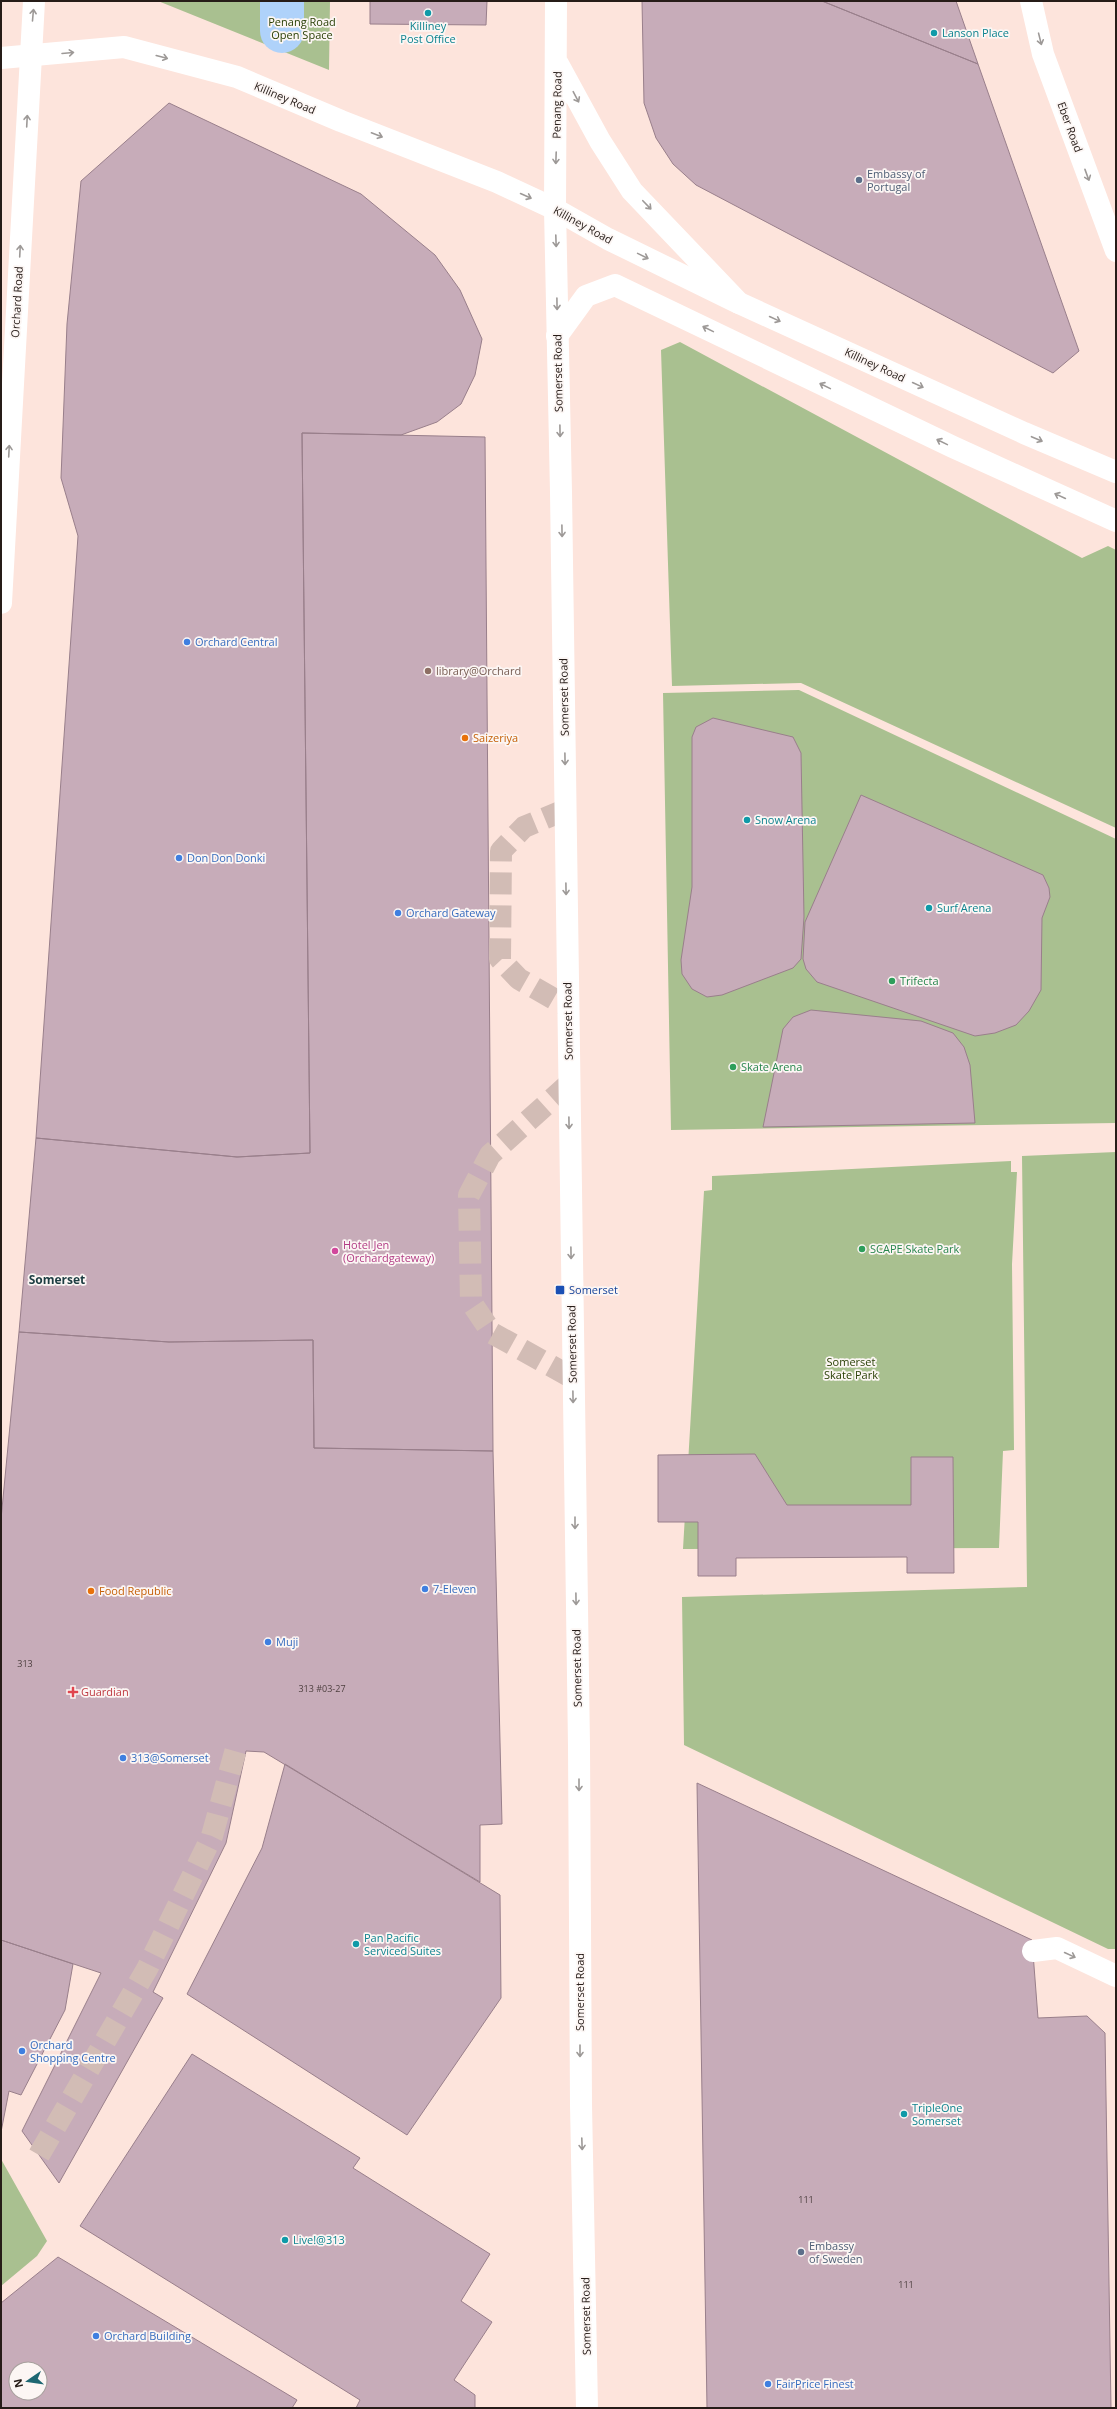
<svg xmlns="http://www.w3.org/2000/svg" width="1117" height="2409" viewBox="0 0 1117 2409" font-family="'Open Sans',sans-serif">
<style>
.green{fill:#a9c090}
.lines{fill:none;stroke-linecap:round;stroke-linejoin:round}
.canal{stroke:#afd2fa;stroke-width:44}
.building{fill:#c7acb9;stroke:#997f8b;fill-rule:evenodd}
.minor-tunnel{stroke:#d2bcb5;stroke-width:22;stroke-dasharray:22 11;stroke-linecap:butt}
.minor{stroke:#fff;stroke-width:22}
.major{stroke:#fff;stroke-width:22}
.oneway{stroke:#9d9997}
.culture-dot{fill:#0f9aa8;stroke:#fcf6f4;stroke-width:1.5}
.service-dot{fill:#5c6f8a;stroke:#fcf6f4;stroke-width:1.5}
.shop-dot{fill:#3f7fe0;stroke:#fcf6f4;stroke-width:1.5}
.education-dot{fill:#8d6e63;stroke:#fcf6f4;stroke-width:1.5}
.food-dot{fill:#e8710a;stroke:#fcf6f4;stroke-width:1.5}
.leisure-dot{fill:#2e9e5b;stroke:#fcf6f4;stroke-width:1.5}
.hotel-dot{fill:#d1479c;stroke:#fcf6f4;stroke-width:1.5}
.transit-dot{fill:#1a4fb4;stroke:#fcf6f4;stroke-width:1.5}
.health-dot{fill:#e0444e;stroke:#fcf6f4;stroke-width:1.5}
.labels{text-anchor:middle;stroke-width:3.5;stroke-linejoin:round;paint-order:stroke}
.number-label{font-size:9px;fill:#4e4040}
.park-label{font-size:11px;fill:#2a4006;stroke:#fcf6f4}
.culture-label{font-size:11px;fill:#0d838f;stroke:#fcf6f4;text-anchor:start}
.street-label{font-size:11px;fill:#261c18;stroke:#fcf6f4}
.service-label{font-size:11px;fill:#4e5e75;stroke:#fcf6f4;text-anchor:start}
.shop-label{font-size:11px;fill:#366cbe;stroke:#fcf6f4;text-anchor:start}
.education-label{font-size:11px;fill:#785e54;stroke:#fcf6f4;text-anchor:start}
.food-label{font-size:11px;fill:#c56008;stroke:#fcf6f4;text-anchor:start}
.leisure-label{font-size:11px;fill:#27864d;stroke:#fcf6f4;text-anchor:start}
.hotel-label{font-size:11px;fill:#b23c85;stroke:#fcf6f4;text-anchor:start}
.transit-label{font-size:11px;fill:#164399;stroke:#fcf6f4;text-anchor:start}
.health-label{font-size:11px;fill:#be3a42;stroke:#fcf6f4;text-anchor:start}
.neighbourhood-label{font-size:12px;font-weight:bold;fill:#1c3d42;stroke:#fcf6f4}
</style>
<rect width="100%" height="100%" fill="#fde4dc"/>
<path class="green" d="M158,1H330L329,70Z
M680,342L1082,558L1108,546L1116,550V828L801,683L672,686L661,350Z
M799,690L1116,839V1123L671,1130L663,693Z
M1116,1152V1949H1108L684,1745L682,1597L1027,1587L1022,1156Z
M1011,1161V1172H1017L1012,1264L1014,1450L1003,1451L999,1548L683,1549L704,1191L712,1190V1176Z
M1,2159L47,2241L37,2256L1,2286Z"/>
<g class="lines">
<path class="canal" d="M282,31V1"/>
</g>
<path class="building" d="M370,1H487L486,25L370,24Z
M642,1H822L978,64L1079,351L1053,373L696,185L673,164L656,138L644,103Z
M822,1H956L978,64Z
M169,103L361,194L435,255L460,290L482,339L475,375L461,404L437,422L401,435L302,433L310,1153L237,1157L36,1138L78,536L61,478L67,324L81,181Z
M302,433L485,437L493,1451L314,1448L313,1340L169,1342L19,1332L36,1138L237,1157L310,1153Z
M713,718L793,737L801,753L804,917L801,959L793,968L722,995L707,997L692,989L682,974L681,960L692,887V737L696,727Z
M861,795L1043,875L1049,888L1050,897L1042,918L1041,990L1029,1011L1016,1025L995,1033L975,1036L817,982L806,969L803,959L805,922Z
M811,1010L921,1021L953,1033L964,1047L970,1065L975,1123L763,1127L783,1029L793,1017Z
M19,1332L169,1342L313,1340L314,1448L493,1451L502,1824L480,1825V1882L264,1752L246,1751L226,1843L153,1992L163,1998L59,2183L22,2131L101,1973L1,1940V1519Z
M755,1454L787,1505H911V1457H953L954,1573H907V1557L736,1558V1576H698V1522H658V1455Z
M285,1764L500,1895L501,1998L407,2135L187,1994L262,1848Z
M697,1783L1032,1940L1038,2018L1087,2016L1105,2033L1111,2408H707Z
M1,1940L73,1964L65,2010L21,2095L9,2091L1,2132Z
M192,2054L360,2158L353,2168L490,2254L461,2301L492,2322L454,2380L475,2395V2408H356L360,2400L80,2226Z
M58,2257L297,2400L292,2408H1V2303ZM16,2369H40V2393H16Z"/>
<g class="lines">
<path class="minor-tunnel" d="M565,810L524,827L501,851L500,959L519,979L568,1007
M569,1084L490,1155L469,1195L471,1302L492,1333L573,1378
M39,2155L147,1969L212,1836L236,1749"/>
<path class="minor" d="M1,58L124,47L237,77L341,121L497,182L555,209L608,239L739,303L1024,433L1116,472
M557,336L586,296L615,285L953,447L1116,521
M1033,1951L1057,1948L1116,1976"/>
<path class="major" d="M556,1L555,209L561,492L579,1746L581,2105L587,2408
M1031,1L1043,54L1116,251
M558,64L600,141L632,191L739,303
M1,603L34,1"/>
</g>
<defs><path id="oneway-shaft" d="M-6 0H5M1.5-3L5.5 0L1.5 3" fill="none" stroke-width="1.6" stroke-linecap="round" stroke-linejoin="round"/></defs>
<g class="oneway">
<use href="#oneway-shaft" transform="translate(33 15) rotate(-85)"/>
<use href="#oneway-shaft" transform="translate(1040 39) rotate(76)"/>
<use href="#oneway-shaft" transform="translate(68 53) rotate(-5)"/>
<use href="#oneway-shaft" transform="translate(162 57) rotate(15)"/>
<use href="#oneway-shaft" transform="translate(576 97) rotate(62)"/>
<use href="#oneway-shaft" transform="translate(27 121) rotate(-87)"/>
<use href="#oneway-shaft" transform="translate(377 135) rotate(21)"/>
<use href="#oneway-shaft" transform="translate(556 158) rotate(92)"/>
<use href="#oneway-shaft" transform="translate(1087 175) rotate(70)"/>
<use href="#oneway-shaft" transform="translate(526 196) rotate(24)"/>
<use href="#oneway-shaft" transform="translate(647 205) rotate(46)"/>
<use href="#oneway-shaft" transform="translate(556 241) rotate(88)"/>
<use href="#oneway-shaft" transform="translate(20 251) rotate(-87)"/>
<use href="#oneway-shaft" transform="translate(643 256) rotate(26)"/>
<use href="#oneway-shaft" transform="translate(557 304) rotate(89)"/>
<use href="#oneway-shaft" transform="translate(775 319) rotate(25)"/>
<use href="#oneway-shaft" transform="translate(708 329) rotate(-154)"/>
<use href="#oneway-shaft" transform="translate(918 385) rotate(25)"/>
<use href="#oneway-shaft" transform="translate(825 386) rotate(-154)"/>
<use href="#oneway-shaft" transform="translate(560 431) rotate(89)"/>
<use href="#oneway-shaft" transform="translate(1037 439) rotate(23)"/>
<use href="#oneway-shaft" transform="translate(942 442) rotate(-154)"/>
<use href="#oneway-shaft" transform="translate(9 451) rotate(-87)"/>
<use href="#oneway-shaft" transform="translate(1060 496) rotate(-155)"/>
<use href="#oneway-shaft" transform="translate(562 531) rotate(89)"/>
<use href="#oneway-shaft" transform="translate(565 759) rotate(89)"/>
<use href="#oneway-shaft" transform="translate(566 889) rotate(89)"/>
<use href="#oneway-shaft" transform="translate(569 1123) rotate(89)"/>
<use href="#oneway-shaft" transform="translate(571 1253) rotate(89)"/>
<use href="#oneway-shaft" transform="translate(573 1397) rotate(89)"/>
<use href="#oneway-shaft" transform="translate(575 1523) rotate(90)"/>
<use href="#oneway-shaft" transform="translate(576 1599) rotate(89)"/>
<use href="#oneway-shaft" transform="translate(579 1785) rotate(90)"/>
<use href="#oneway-shaft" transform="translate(1070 1955) rotate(25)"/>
<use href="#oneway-shaft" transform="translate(580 2051) rotate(90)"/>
<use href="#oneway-shaft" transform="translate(582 2144) rotate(88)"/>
</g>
<g class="culture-dot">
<circle cx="428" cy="13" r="4"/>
<circle cx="934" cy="33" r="4"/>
<circle cx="747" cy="820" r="4"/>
<circle cx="929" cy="908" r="4"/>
<circle cx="356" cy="1944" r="4"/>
<circle cx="904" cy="2114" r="4"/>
<circle cx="285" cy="2240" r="4"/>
</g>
<g class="service-dot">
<circle cx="859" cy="180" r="4"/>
<circle cx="801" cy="2252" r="4"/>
</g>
<g class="shop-dot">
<circle cx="187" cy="642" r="4"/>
<circle cx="179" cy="858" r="4"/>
<circle cx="398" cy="913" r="4"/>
<circle cx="425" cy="1589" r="4"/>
<circle cx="268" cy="1642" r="4"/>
<circle cx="123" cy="1758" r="4"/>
<circle cx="22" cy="2051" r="4"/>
<circle cx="96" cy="2336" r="4"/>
<circle cx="768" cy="2384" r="4"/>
</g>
<circle class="education-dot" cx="428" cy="671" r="4"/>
<g class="food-dot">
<circle cx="465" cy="738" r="4"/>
<circle cx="91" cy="1591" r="4"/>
</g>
<g class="leisure-dot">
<circle cx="892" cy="981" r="4"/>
<circle cx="733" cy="1067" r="4"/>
<circle cx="862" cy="1249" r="4"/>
</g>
<circle class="hotel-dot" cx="335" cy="1251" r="4"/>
<rect class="transit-dot" x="555" y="1285" width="10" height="10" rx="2"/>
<path class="health-dot" d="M71 1686h4v4h4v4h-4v4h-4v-4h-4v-4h4z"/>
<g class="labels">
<g class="number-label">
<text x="25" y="1667">313</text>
<text x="322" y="1692">313 #03-27</text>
<text x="806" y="2203">111</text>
<text x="906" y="2288">111</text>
</g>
<g class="park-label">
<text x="302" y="26">Penang Road<tspan x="302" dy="13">Open Space</tspan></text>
<text x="851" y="1366">Somerset<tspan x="851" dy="13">Skate Park</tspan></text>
</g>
<g class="culture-label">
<text x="428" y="30" text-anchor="middle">Killiney<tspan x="428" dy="13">Post Office</tspan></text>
<text x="942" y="37">Lanson Place</text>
<text x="755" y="824">Snow Arena</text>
<text x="937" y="912">Surf Arena</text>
<text x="364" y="1942">Pan Pacific<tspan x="364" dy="13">Serviced Suites</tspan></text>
<text x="912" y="2112">TripleOne<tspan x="912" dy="13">Somerset</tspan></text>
<text x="293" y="2244">Live!@313</text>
</g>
<g class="street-label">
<text transform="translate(285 98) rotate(23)" y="4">Killiney Road</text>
<text transform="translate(557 105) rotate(-89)" y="4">Penang Road</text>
<text transform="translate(1070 127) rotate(70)" y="4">Eber Road</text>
<text transform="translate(583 225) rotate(29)" y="4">Killiney Road</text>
<text transform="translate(17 302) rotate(-87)" y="4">Orchard Road</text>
<text transform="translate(875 365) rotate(25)" y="4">Killiney Road</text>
<text transform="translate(558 373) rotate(-91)" y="4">Somerset Road</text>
<text transform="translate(564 697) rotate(-91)" y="4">Somerset Road</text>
<text transform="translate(568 1021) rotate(-91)" y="4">Somerset Road</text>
<text transform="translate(572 1344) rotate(-91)" y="4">Somerset Road</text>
<text transform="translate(577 1668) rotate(-91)" y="4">Somerset Road</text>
<text transform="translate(580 1992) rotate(-90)" y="4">Somerset Road</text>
<text transform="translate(586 2316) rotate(-91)" y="4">Somerset Road</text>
</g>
<g class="service-label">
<text x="867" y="178">Embassy of<tspan x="867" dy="13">Portugal</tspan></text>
<text x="809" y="2250">Embassy<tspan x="809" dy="13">of Sweden</tspan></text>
</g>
<g class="shop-label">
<text x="195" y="646">Orchard Central</text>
<text x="187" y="862">Don Don Donki</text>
<text x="406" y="917">Orchard Gateway</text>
<text x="433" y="1593">7-Eleven</text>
<text x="276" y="1646">Muji</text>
<text x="131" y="1762">313@Somerset</text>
<text x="30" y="2049">Orchard<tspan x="30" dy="13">Shopping Centre</tspan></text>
<text x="104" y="2340">Orchard Building</text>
<text x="776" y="2388">FairPrice Finest</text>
</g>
<g class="education-label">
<text x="436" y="675">library@Orchard</text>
</g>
<g class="food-label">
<text x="473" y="742">Saizeriya</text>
<text x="99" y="1595">Food Republic</text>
</g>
<g class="leisure-label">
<text x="900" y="985">Trifecta</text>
<text x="741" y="1071">Skate Arena</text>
<text x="870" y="1253">SCAPE Skate Park</text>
</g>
<g class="hotel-label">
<text x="343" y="1249">Hotel Jen<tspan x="343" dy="13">(Orchardgateway)</tspan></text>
</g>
<g class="transit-label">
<text x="569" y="1294">Somerset</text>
</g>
<g class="health-label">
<text x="81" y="1696">Guardian</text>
</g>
<g class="neighbourhood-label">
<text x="57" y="1284">Somerset</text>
</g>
</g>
<rect width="1117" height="2409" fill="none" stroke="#261c18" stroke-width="4"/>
<g transform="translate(28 2381) rotate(257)"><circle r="19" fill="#fcf6f4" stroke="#a69f9c"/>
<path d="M0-3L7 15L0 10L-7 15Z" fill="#1d6772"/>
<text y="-6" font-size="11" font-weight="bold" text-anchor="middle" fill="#261c18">N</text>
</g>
</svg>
